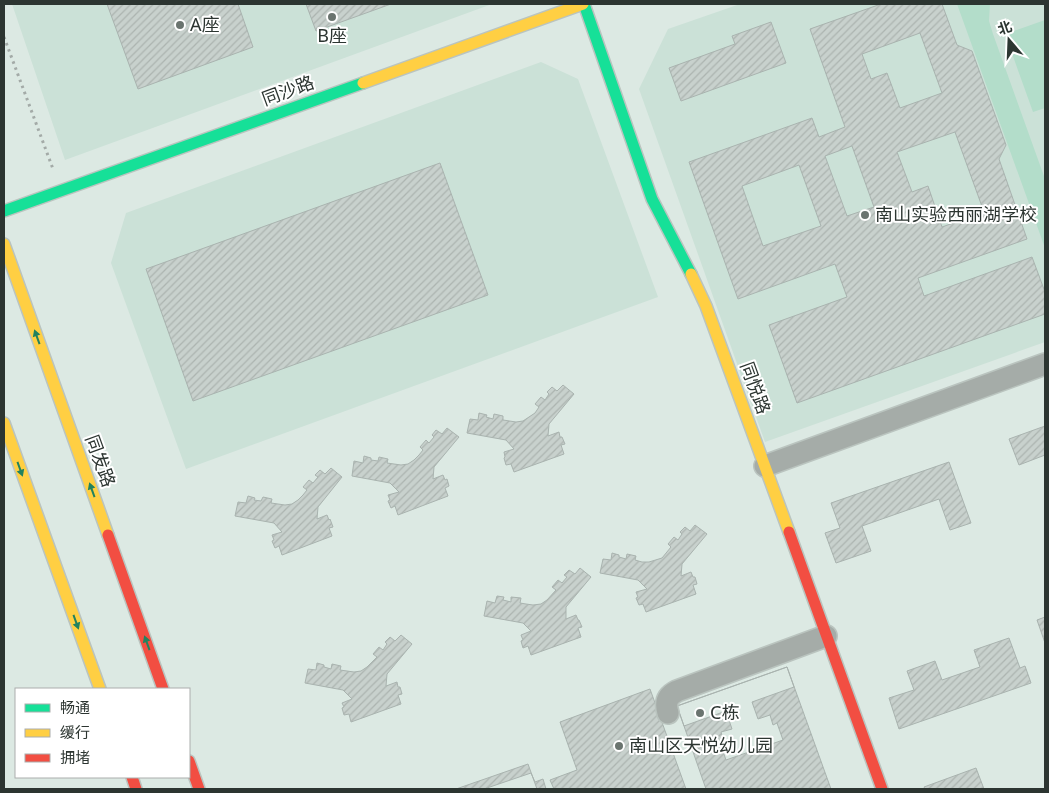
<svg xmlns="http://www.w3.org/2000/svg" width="1049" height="793" viewBox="0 0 1049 793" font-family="'Noto Sans','Noto Sans SC',sans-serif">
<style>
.built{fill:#cbe1d7}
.pitch{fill:#b3ddca}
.building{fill:url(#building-hatch);stroke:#a9b3af;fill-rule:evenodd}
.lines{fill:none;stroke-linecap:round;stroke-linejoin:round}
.street-casing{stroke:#bac4bf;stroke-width:24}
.fast-casing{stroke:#bac4bf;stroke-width:14}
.slow-casing{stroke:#bac4bf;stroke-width:14}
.jam-casing{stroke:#bac4bf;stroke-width:14}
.path{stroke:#a3aaa7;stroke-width:3;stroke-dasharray:2.5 4;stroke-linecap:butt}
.street{stroke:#a5aca8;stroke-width:21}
.fast{stroke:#16e098;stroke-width:11}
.slow{stroke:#ffcf43;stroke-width:11}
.jam{stroke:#f24e42;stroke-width:11}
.oneway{fill:#22825f}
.poi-dot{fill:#6a746f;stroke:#fff;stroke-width:2}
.labels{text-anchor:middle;stroke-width:4;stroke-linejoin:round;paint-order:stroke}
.poi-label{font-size:18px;fill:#2c3531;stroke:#fff;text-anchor:start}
.street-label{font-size:18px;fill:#2c3531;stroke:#fff}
</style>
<defs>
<pattern id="building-hatch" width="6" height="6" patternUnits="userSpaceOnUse" patternTransform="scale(1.25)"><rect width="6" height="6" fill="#c8d1cd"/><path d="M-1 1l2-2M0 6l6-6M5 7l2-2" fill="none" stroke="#acb4b0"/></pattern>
</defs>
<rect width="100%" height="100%" fill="#dce9e3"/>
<path class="built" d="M12,4H492L65,160Z
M740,4H1045V342L765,442L639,89L668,29Z
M541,62L578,79L658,297L186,469L111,263L126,213Z"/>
<path class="pitch" d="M957,4H990L989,21L993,34L1045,179V248Z
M1045,20V108L1033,112L1005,34Z"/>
<path class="building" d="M107,4H238L253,47L138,89Z
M306,4H391L316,31Z
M881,4H942L957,45L972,51L1006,145L999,159L1027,239L918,278L924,296L1032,257L1045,292V314L797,403L769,325L847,297L835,264L738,299L689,162L812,118L819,137L845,127L810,29ZM920,33L942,93L900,108L887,73L871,79L862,54ZM955,132L984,212L942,227L928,186L912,192L897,152ZM852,146L874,207L847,216L825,156ZM799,165L821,226L763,246L742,186Z
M771,22L786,63L681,101L669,68L735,44L732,36Z
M440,163L488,295L193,401L146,269Z
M563,385L574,394L549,424L548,436L559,432L560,437H562L565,444L561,445L564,454L514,472L511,464L506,465L504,458L505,457L504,452L514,449L506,440L467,433L470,419L478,420L479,413L487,415L486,417L493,419L494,414L503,416V420L516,422L523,421L535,413L539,407L535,404L541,397L545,400L549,394L547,392L552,387L557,391Z
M1045,426V455L1019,465L1009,439Z
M447,428L459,437L434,467L433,479L443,475L445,480L447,479L449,486L445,488L448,496L398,515L395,506L391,508L388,501L390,500L388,495L399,492L390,483L352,476L354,461L363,463L364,456L371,458V460L378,461L379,457L388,459L387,463L401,465L408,464L414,460L419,455L423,450L420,447L426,440L429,443L434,437L432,435L436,430L442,434Z
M949,462L971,523L950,530L939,499L862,526L871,551L836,563L825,533L840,528L831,503Z
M331,468L342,477L318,507L317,519L327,515L329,520L330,519L333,527L329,528L332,536L282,555L279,546L275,548L272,541L274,540L272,535L282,532L274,523L235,516L238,502L246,503L248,496L255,498L254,500L261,501L263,497L272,499L271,503L285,505L292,504L298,500L303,495L307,490L303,487L309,480L313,483L318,477L315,475L320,470L325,474Z
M695,525L707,534L682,564L681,576L691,572L693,577H695L697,584L693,585L696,594L646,612L643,604L639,605L636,598L638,597L636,592L647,589L638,580L600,573L603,559L611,560L612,553L619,555V557L626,559L627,554L636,556L635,560L642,562H649L662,558L671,547L668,544L674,537L678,540L682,534L680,532L685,527L690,531Z
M580,568L591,577L566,607V619L576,615L578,620H579L582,627L578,628L581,637L531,655L528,646L523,648L521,641L523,640L521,635L531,631L523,623L484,616L487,601L495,603L497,596L504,597L503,600L511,602V597L521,598L520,603L526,604L533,605L541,604L547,600L556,590L552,587L558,580L562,583L567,577L564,575L569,570L575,574Z
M1045,617V643L1037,620Z
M401,635L412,644L387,674L386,686L397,682L398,687H400L402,694L398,695L401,704L351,722L349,714L344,715L342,708L344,707L342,703L352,699L343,690L305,683L308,669L316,670L317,663L324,665V667L331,669L332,664L341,666L340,670L354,672L361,671L367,667L377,657L373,654L379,647L383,650L387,644L385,642L390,637L395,641Z
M1009,638L1020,668L1025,666L1031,683L899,729L889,698L914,690L907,671L935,661L942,680L980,667L974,650Z
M787,667L794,687L752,702L758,719L770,715L773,725L777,723L783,740L726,760L720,743L724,742L721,732L732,729L726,711L684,726L677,706Z
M787,667L831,789H706L677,706Z
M650,689L686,789H554L550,780L577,770L560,722Z
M528,764L537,789H456Z
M976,768L984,789H925L924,787Z
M531,773L535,782L543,779L546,789H484Z"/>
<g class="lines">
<defs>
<path id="street" d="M765,466L1045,364
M668,713C665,703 667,696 677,691L826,636"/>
<path id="fast" d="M584,4L652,199L691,274
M4,211L363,83"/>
<path id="slow" d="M363,83L583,4
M4,244L108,535
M691,274L706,306L789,532
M4,423L100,689"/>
<path id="jam" d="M789,532L882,789
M108,535L163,689
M189,761L199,789
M132,777L136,789"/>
</defs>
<use href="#street" class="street-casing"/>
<use href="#fast" class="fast-casing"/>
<use href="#slow" class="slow-casing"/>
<use href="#jam" class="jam-casing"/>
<path class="path" d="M4,37L53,169"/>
<use href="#street" class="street"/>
<use href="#fast" class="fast"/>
<use href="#slow" class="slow"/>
<use href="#jam" class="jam"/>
</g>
<defs><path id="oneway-solid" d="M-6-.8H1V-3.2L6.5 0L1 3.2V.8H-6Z" transform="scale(1.25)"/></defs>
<g class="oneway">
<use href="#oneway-solid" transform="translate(37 337) rotate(-110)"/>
<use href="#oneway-solid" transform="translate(20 469) rotate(70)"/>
<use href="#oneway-solid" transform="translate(92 490) rotate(-110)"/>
<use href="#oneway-solid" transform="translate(76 622) rotate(70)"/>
<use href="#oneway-solid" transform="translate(147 643) rotate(-110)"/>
</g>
<g class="poi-dot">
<circle cx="332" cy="17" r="5"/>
<circle cx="180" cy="25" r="5"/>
<circle cx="865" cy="215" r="5"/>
<circle cx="700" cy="713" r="5"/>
<circle cx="619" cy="746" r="5"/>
</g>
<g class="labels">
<g class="poi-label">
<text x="190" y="31">A座</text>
<text x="332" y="42" text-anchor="middle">B座</text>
<text x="875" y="221">南山实验西丽湖学校</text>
<text x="710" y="719">C栋</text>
<text x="629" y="752">南山区天悦幼儿园</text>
</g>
<g class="street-label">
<text transform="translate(288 91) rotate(-20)" y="6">同沙路</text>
<text transform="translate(755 388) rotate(70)" y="6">同悦路</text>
<text transform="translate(100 461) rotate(70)" y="6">同发路</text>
</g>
</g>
<rect width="1049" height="793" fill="none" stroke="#2c3531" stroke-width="10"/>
<rect x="15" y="688" width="175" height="90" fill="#ffffff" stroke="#abaead"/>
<rect x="25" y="704" width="25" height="8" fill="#16e098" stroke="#abaead"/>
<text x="60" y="713" font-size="15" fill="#2c3531">畅通</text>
<rect x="25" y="729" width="25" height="8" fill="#ffcf43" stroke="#abaead"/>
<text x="60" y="738" font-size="15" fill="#2c3531">缓行</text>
<rect x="25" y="754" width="25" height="8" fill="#f24e42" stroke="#abaead"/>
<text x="60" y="763" font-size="15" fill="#2c3531">拥堵</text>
<g transform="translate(1009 40) rotate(341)" stroke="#ffffff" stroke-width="4" paint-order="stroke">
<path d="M0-4L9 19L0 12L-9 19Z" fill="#2c3531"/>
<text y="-8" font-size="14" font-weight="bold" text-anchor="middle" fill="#2c3531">北</text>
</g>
</svg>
